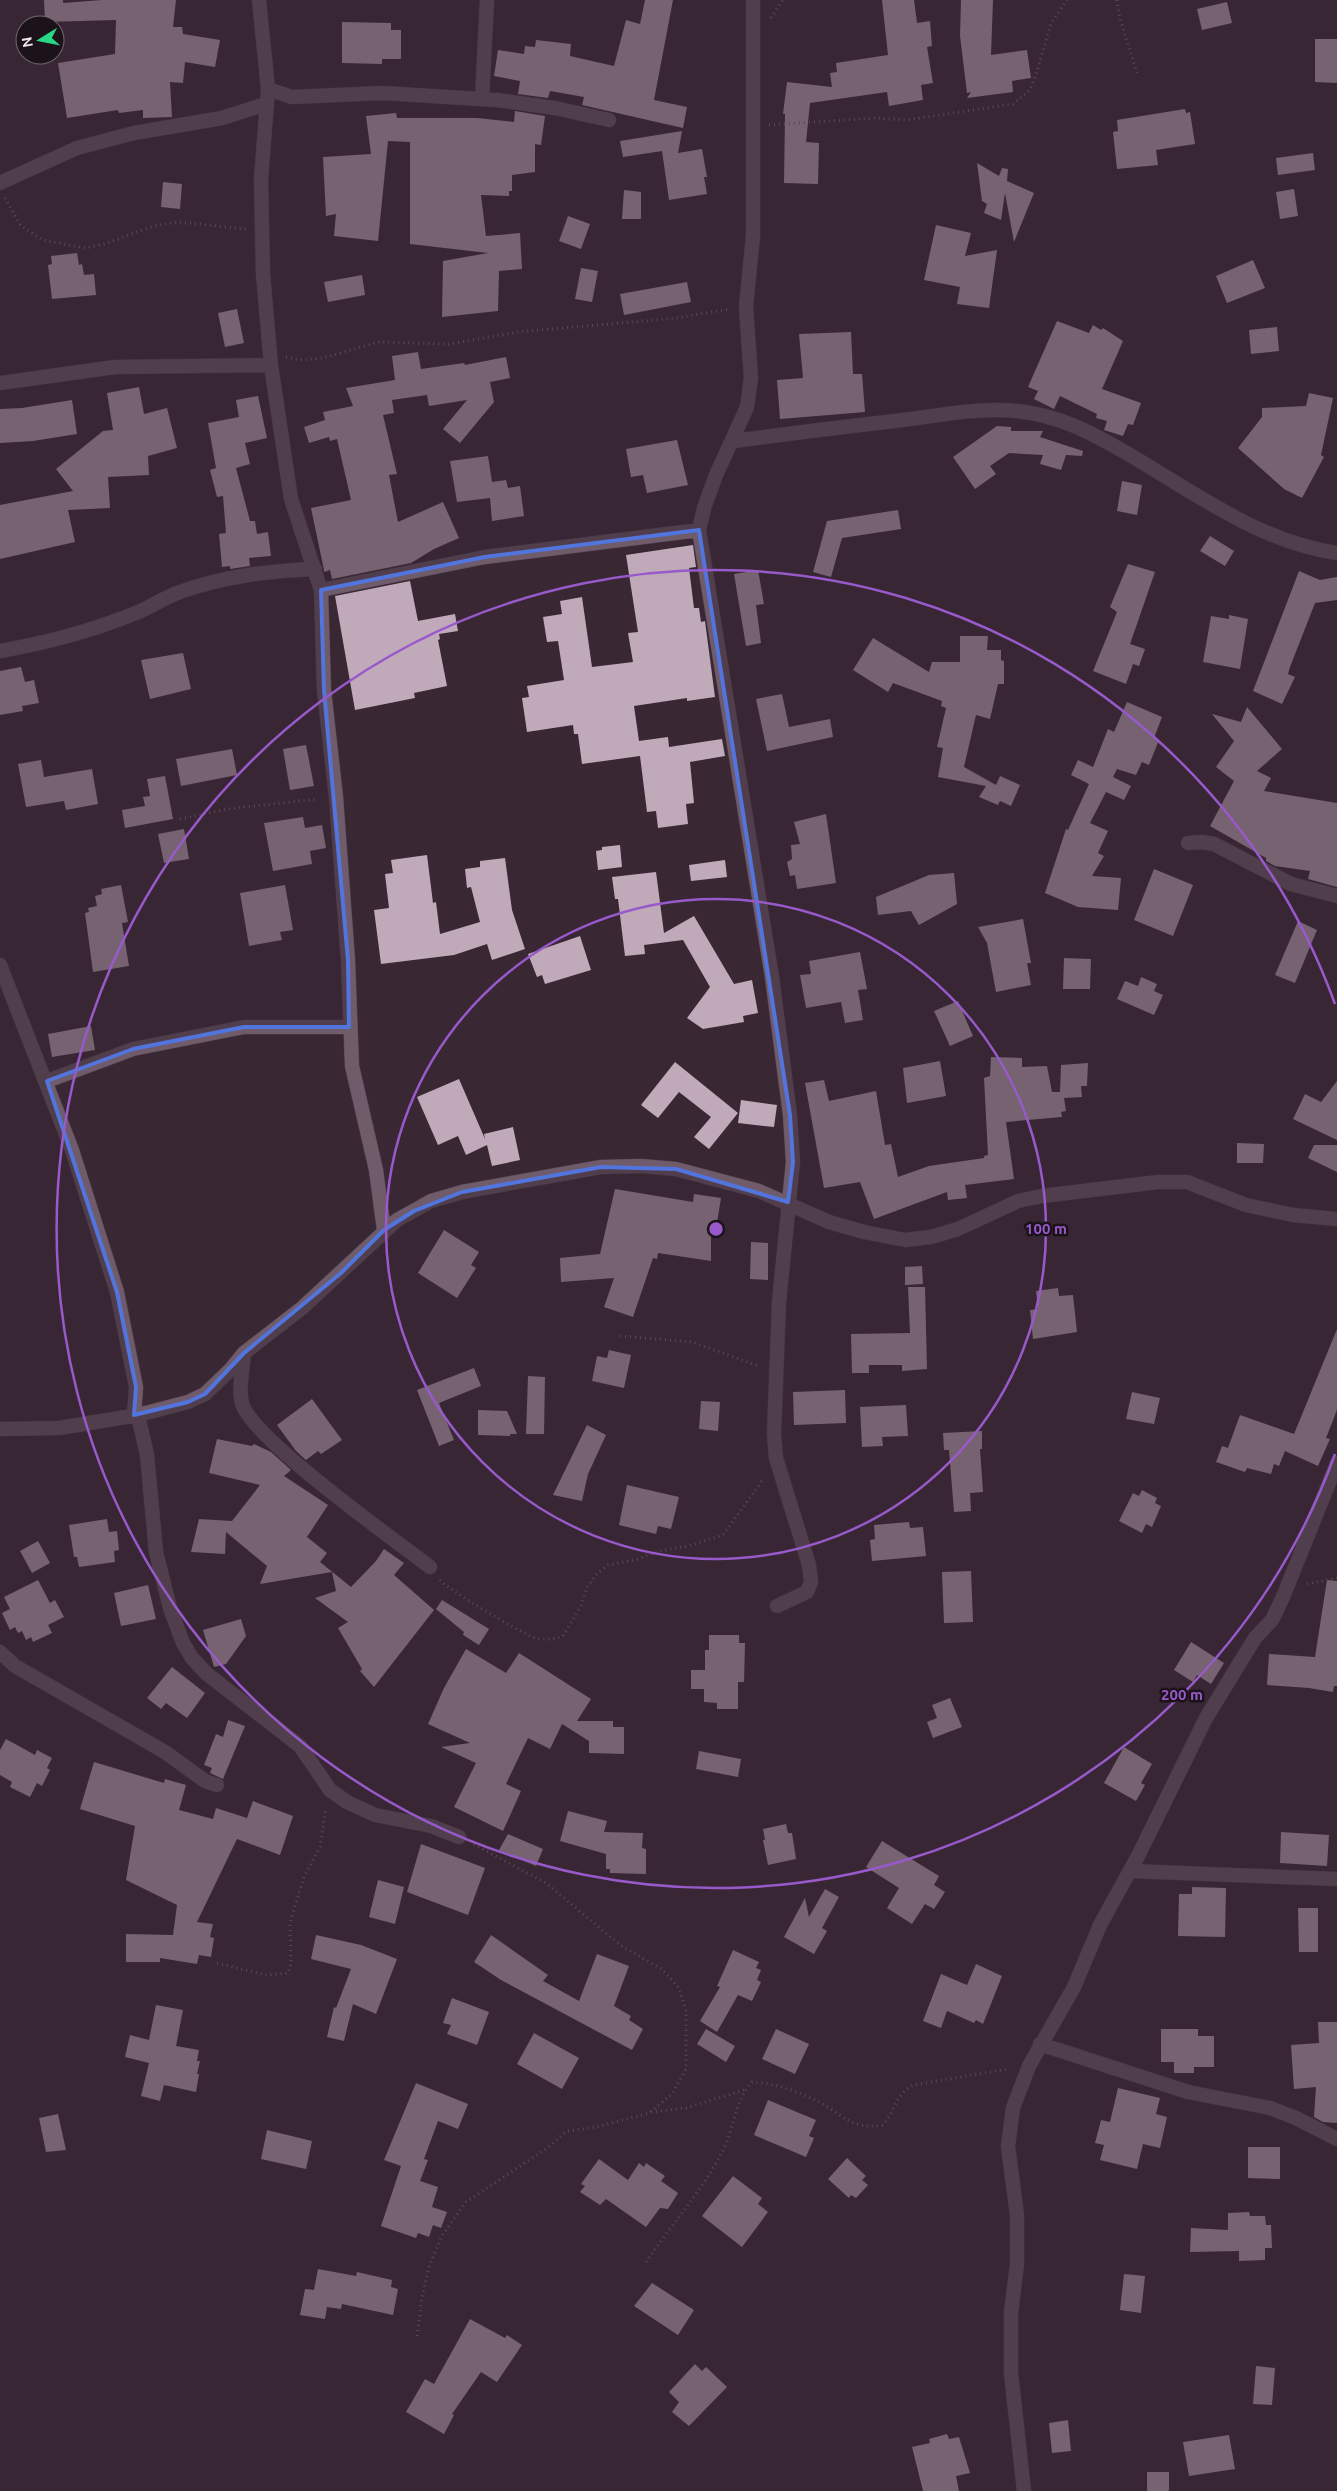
<svg xmlns="http://www.w3.org/2000/svg" width="1337" height="2491" viewBox="0 0 1337 2491" font-family="Ubuntu,sans-serif">
<style>
.building{fill:#c0aaba}
.lines{fill:none;stroke-linecap:round;stroke-linejoin:round}
.minor-casing{stroke:#52434e;stroke-width:15}
.path{stroke:#80707b;stroke-width:3;stroke-dasharray:1 4;stroke-linecap:butt}
.minor{stroke:#6f5b69;stroke-width:14}
.marked{fill:none;stroke:#5274dd;stroke-width:4;stroke-linejoin:round}
.ring{fill:none;stroke:#985aca;stroke-width:2.5}
.centre{fill:#985aca;stroke:#1b1319;stroke-width:2.5}
.ring-label{font-size:15px;text-anchor:middle;font-weight:bold;fill:#985aca;stroke:#1b1319;stroke-width:5;stroke-linejoin:round;paint-order:stroke}
</style>
<rect width="100%" height="100%" fill="#392734"/>
<path class="building" d="M44,0H63V3L102,0H176L173,27H182L183,34L220,40L215,67L185,62L183,83L170,82L172,117L143,118V110L119,113L118,110L67,118L58,63L115,54L116,20L45,22Z
M645,0H673L654,100L687,107L683,128L582,105L584,97L550,91L548,98L518,94L520,81L494,76L498,50L524,54L525,46L535,47L536,40L571,44L570,56L614,66L626,20L640,24Z
M882,0H914L917,23L930,21L932,46L927,47L933,83L921,85L923,100L889,106L887,92L810,103L806,142L819,143L818,184L784,183L785,114H783L787,82L832,87L830,73L837,72L836,63L888,55Z
M961,0H993L991,55L1027,50L1031,78L1012,81L1013,92L967,98L971,92L967,93L960,36Z
M1227,2L1232,23L1202,30L1197,9Z
M342,22L391,23V30H401V59H382V64L342,63Z
M1315,39H1337V83L1315,82Z
M1185,109L1186,113L1190,112L1195,144L1156,150L1158,165L1117,169L1113,132L1118,131L1117,120Z
M515,111L545,116L541,145L535,144V172L512,175V191H509V196L481,195L486,236L520,233L522,269L499,271L498,311L442,317L443,261L488,253L410,244V142L388,141L378,241L334,236L336,214L326,216L323,157L371,154L366,116L396,113L397,118H477L514,122Z
M682,131L678,153L702,149L707,177H704L707,194L669,200L662,151L623,157L620,141Z
M1313,153L1315,170L1278,175L1276,158Z
M977,163L999,176L1002,168L1008,169L1007,181L1034,193L1014,242L1005,193L1001,220L984,213L987,204L982,201Z
M163,182L182,184L180,209L161,207Z
M1294,189L1298,216L1280,219L1276,192Z
M624,190L641,192V219H622Z
M568,216L590,224L581,249L559,241Z
M936,225L971,233L965,256L997,250L989,308L957,304L960,287L924,280Z
M77,253L79,265L82,264L84,275L94,274L96,295L52,299L48,265L52,264L51,256Z
M1253,260L1265,288L1227,303L1216,276Z
M581,268L598,271L592,302L575,299Z
M362,275L365,295L328,302L324,282Z
M687,282L691,302L624,315L620,294Z
M237,309L244,343L225,347L218,313Z
M1057,321L1089,333L1093,325L1101,330L1103,328L1123,341L1102,389L1141,403L1133,425L1128,424L1123,436L1104,430L1107,421L1096,418L1097,414L1060,396L1054,409L1034,399L1038,391L1028,387Z
M1277,327L1279,351L1251,354L1249,330Z
M851,332L853,374H862L865,412L780,419L777,380L803,378L799,334Z
M418,352L421,369L464,363L465,365L506,357L510,378L490,382L494,402L460,443L443,429L467,400L429,406L427,395L392,400L394,413L383,415L397,474L389,475L398,522L443,502L459,538L434,549L411,563L332,579L330,570L324,572V570L311,508L351,500L337,439L330,441L329,437L309,443L304,427L325,420L323,412L353,406L346,388L395,380L392,356Z
M139,387L144,414L167,408L177,448L148,456L149,475L108,477L110,508L68,510L75,542L0,559V505L73,491L56,469L103,431L113,430L107,393Z
M1309,393L1333,398L1321,455L1324,457L1302,498L1284,489L1238,448L1262,417V408L1306,406Z
M258,396L267,438L245,443L250,464L236,468L250,521H255L257,534L268,532L271,556L249,558L250,566L230,569V566L222,567L219,534L226,533L223,496L217,497L210,470L216,468L208,423L239,417L236,400Z
M72,400L77,434L33,441L0,443V409L22,408Z
M997,426L1011,427V431H1043L1040,437L1083,451L1082,456L1066,455L1061,470L1040,464L1043,455L1009,453L990,466L996,474L975,489L953,457Z
M677,440L688,485L647,493L643,475L631,477L626,449Z
M488,456L492,482L506,480L508,488L520,486L524,516L492,521L490,498L457,502L450,461Z
M1122,481L1142,485L1137,515L1117,511Z
M898,510L901,529L842,538L831,577L813,572L827,521Z
M1210,536L1234,551L1225,566L1200,551Z
M693,545L696,567L689,568L694,608H699L701,622L705,621L715,697L687,701V698L634,706L639,741L668,737L669,747L722,739L725,756L690,762L694,803L686,804L688,824L658,828L656,811L647,812L640,756L582,764L578,734H574L573,725L527,732L522,698L529,697L527,686L564,680L558,641L547,642L543,617L562,614L560,601L582,597L592,667L633,662L628,633L638,632L626,555Z
M1128,564L1155,572L1130,644L1145,649L1139,666L1133,664L1126,684L1093,671L1117,612L1110,607Z
M758,570L764,604L756,605L761,643L746,646L734,574Z
M1299,571L1320,580L1337,577V600L1315,603L1290,667L1288,674L1295,677L1282,704L1253,691Z
M410,581L418,621L455,614L458,631L439,634L440,639L438,640L447,686L414,693L415,698L355,710L335,596Z
M1229,615L1248,619L1240,669L1203,662L1211,616L1229,619Z
M960,636H988L987,650H1001V660L1004,661V684H998L990,719L976,715L964,767L996,785L1000,776L1020,785L1011,806L1000,801L998,805L979,797L986,786L938,777L943,748L937,747L946,708L941,706L942,701L893,683L888,692L853,670L873,638L929,672L932,662H960Z
M183,653L191,689L150,699L141,660Z
M21,667L25,682L34,680L39,703L22,706L23,711L0,715V671Z
M782,694L789,727L830,719L833,737L767,751L756,699Z
M1127,702L1162,717L1154,738L1159,740L1149,765L1142,762L1136,775L1117,769L1113,777L1131,786L1124,800L1106,792L1090,823L1108,831L1098,853L1104,856L1092,876L1121,878L1118,910L1078,907L1045,893L1066,829L1068,830L1089,784L1071,775L1078,760L1093,767L1108,729L1114,732Z
M1247,707L1282,749L1257,771L1271,778L1264,791L1337,803V887L1308,879L1310,871L1275,866L1266,861V858L1210,826L1234,781L1216,767L1234,741L1212,714L1241,722Z
M306,745L314,786L290,790L283,749Z
M232,749L237,775L181,786L176,759Z
M41,760L44,777L92,769L98,804L66,810L64,801L26,807L18,764Z
M165,776L173,819L125,828L122,810L145,806L143,797L150,796L147,779Z
M826,814L836,883L797,889L795,875L790,876L787,862L792,859L791,845L800,844L794,822Z
M303,817L305,828L322,825L326,848L310,851L312,864L273,871L264,823Z
M184,829L189,859L164,863L158,834Z
M620,845L622,867L598,870L596,851L602,850V847Z
M427,855L433,903L436,902L440,934L480,922L471,887L467,888L465,869L480,867V861L505,858L512,910L525,949L492,960L487,944L454,955L381,964L374,910L389,908L385,874L393,873L391,860Z
M725,860L727,877L691,881L689,865Z
M1154,869L1193,885L1173,936L1134,920Z
M656,872L664,933L694,916L734,984L752,980L758,1013L743,1016L744,1022L703,1029L687,1018L710,987L683,940L644,945L645,954L625,956L618,899H615L612,877Z
M954,873L957,904L919,925L911,911L878,915L876,897L929,875Z
M121,885L128,922L122,923L129,966L93,972L85,913L89,912L88,908L97,906L95,896L102,894L101,889Z
M285,885L293,930L280,932L282,940L249,946L240,893Z
M1023,919L1031,963H1027L1031,985L996,992L987,943L978,927Z
M1298,921L1317,930L1295,983L1275,975Z
M580,936L591,970L545,984L542,975L537,977L528,954Z
M860,952L867,989L858,990L863,1020L845,1023L841,1002L806,1008L800,975L811,974L809,961Z
M1064,958L1091,959L1090,989H1063Z
M1141,977L1157,984L1154,991L1163,995L1154,1015L1117,999L1125,981L1138,986Z
M958,1001L973,1036L950,1046L934,1011Z
M91,1026L95,1050L52,1057L48,1034Z
M991,1057L1022,1058V1067L1047,1066L1052,1092H1060L1061,1065L1088,1063L1087,1086H1081L1082,1097L1064,1098L1066,1111L1061,1112L1062,1117L1006,1122L1014,1179L965,1185L967,1198L948,1200L947,1192L874,1219L860,1182L824,1188L805,1083L824,1080L829,1101L876,1091L885,1145L891,1144L898,1177L929,1166L984,1158V1156L988,1155L984,1078L990,1076Z
M940,1061L946,1096L907,1103L903,1068Z
M675,1062L738,1113L709,1149L694,1137L711,1117L679,1092L658,1118L641,1105Z
M459,1079L485,1139L484,1134L513,1127L520,1160L492,1166L487,1145L466,1155L458,1136L438,1145L417,1097Z
M1337,1081V1140L1293,1119L1305,1094L1321,1102Z
M741,1100L777,1105L774,1127L738,1123Z
M1237,1143L1264,1144L1263,1163H1237Z
M1314,1145H1337V1172L1308,1158Z
M615,1189L693,1202L694,1194L721,1198L716,1229L711,1227V1261L658,1253L657,1259L653,1258L633,1317L604,1307L614,1278L561,1282L560,1258L600,1254Z
M444,1230L479,1252L471,1265L476,1268L457,1298L418,1273Z
M751,1242L768,1243V1280L750,1279Z
M922,1266L923,1284L905,1285V1267Z
M908,1287H925L927,1369L902,1371V1365H869V1373H852L851,1334L910,1333Z
M1058,1288L1059,1296L1073,1295L1077,1332L1033,1339L1030,1310L1038,1309L1036,1291Z
M1337,1329V1410L1326,1438L1330,1439L1318,1466L1285,1451L1279,1466L1274,1464L1271,1474L1247,1468L1245,1472L1216,1462L1222,1446L1228,1448L1240,1415L1294,1434Z
M609,1350L631,1355L624,1388L592,1381L597,1356L607,1358Z
M474,1368L481,1386L439,1403L454,1440L439,1446L417,1390Z
M528,1376L545,1377L544,1434H526Z
M845,1390L846,1423L794,1425L793,1392Z
M1132,1392L1160,1398L1154,1424L1126,1419Z
M312,1399L342,1440L321,1454L318,1451L306,1460L296,1451L277,1425Z
M701,1401L720,1402L718,1431L699,1429Z
M906,1405L908,1436L882,1437L883,1446L862,1447L860,1407Z
M478,1410L507,1411L517,1434H510V1436L478,1435Z
M587,1425L606,1435L588,1474L582,1501L553,1495Z
M982,1431V1449H980L983,1492L970,1493L971,1511L954,1512L949,1450H944L943,1433Z
M217,1439L252,1446L254,1444L271,1452L291,1470L284,1476L328,1505L307,1537L327,1553L320,1562L351,1587L376,1561L384,1549L404,1563L394,1575L434,1610L374,1687L360,1671L362,1669L338,1628L348,1622L315,1598L336,1591L332,1572L260,1584L267,1566L226,1532L225,1554L191,1552L199,1519L232,1521L260,1485L209,1473Z
M627,1485L679,1497L671,1529L658,1526L656,1534L619,1525Z
M1142,1490L1157,1498L1155,1503L1161,1506L1152,1527L1146,1524L1142,1533L1119,1521L1133,1493L1139,1496Z
M107,1519L109,1532L117,1531L119,1550L114,1551L115,1562L79,1567L77,1557H74L69,1525Z
M909,1522L910,1528L923,1527L926,1556L872,1561L870,1540L875,1539L874,1525Z
M38,1541L50,1563L32,1573L20,1551Z
M971,1571L973,1622L944,1623L942,1572Z
M38,1580L50,1603L55,1600L64,1617L48,1625L52,1633L33,1642L31,1637L26,1640L22,1631L18,1633L15,1627L10,1630L2,1613L10,1609L4,1597Z
M1327,1580L1337,1581V1686H1334L1333,1692L1309,1688L1267,1685L1269,1654L1315,1657Z
M148,1585L156,1619L121,1626L114,1593Z
M442,1600L489,1629L479,1645L463,1635L464,1632L436,1609Z
M241,1619L246,1636L226,1664L214,1667L203,1630Z
M709,1635H739V1643H745L744,1682H738V1709H717V1703L704,1702V1689H691V1670H705V1650H709Z
M1191,1642L1224,1663L1211,1684L1197,1675L1193,1682L1174,1670Z
M466,1649L506,1673L519,1653L591,1699L577,1721H613V1727H624V1754L589,1753V1741L562,1724L550,1749L528,1738L506,1784L521,1791L503,1831L454,1807L476,1763L441,1747L470,1743L428,1724L444,1688Z
M172,1667L205,1693L187,1718L166,1703L161,1709L147,1698Z
M950,1698L962,1727L933,1738L927,1722L937,1718L932,1705Z
M228,1720L245,1726L223,1779L210,1773L212,1768L204,1765L216,1734L223,1737Z
M6,1739L35,1755L37,1750L52,1758L47,1768L50,1770L42,1786L37,1783L30,1797L10,1787L12,1782L0,1775V1750Z
M1124,1747L1152,1764L1141,1783L1145,1785L1136,1801L1104,1783Z
M699,1751L741,1759L738,1777L696,1769Z
M94,1762L164,1783L165,1779L186,1785L179,1810L213,1819L216,1808L247,1818L253,1801L293,1816L280,1855L237,1839L197,1922L213,1924L210,1937L214,1938L211,1957L199,1955L197,1964L160,1958V1962H126V1934L173,1935L177,1905L126,1880L135,1826L80,1809Z
M568,1811L607,1821L604,1832L643,1833L642,1848L646,1849V1874L610,1873V1869H606V1854L560,1841Z
M786,1824L788,1833H792L796,1859L768,1865L763,1840H765L763,1829Z
M1281,1832L1329,1835L1327,1866L1280,1863Z
M508,1834L543,1849L536,1866L499,1850Z
M882,1841L939,1876L934,1885L945,1892L934,1909L925,1904L912,1924L887,1908L899,1888L866,1867Z
M421,1844L485,1868L468,1915L407,1892Z
M378,1880L404,1887L395,1924L369,1917Z
M1192,1887L1226,1888L1225,1937L1178,1936L1179,1894H1192Z
M825,1889L839,1897L822,1928L827,1931L814,1954L784,1937L805,1898L809,1917Z
M1298,1908H1318V1952H1299Z
M316,1935L361,1945L397,1959L376,2014L353,2004L344,2041L327,2037L334,2007L336,2008L351,1969L311,1959Z
M491,1935L548,1975L543,1981L579,2001L597,1954L629,1966L614,2006L631,2016L629,2020L643,2029L632,2050L501,1980L474,1962Z
M733,1950L759,1962L756,1968L761,1970L757,1980L761,1982L752,2001L738,1995L717,2032L700,2021L720,1987L717,1986Z
M976,1964L1002,1976L983,2024L976,2020L974,2023L947,2011L941,2028L923,2021L941,1974L967,1985Z
M452,1998L489,2012L477,2045L447,2034L451,2025L443,2023Z
M156,2005L183,2010L176,2046L199,2050L197,2061H200L197,2074H199L196,2092L164,2085L160,2101L141,2096L149,2063L125,2057L130,2035L149,2040Z
M1318,2022H1337V2123L1323,2122L1314,2117L1316,2087L1294,2089L1291,2045L1319,2043Z
M706,2029L735,2046L726,2062L697,2044Z
M776,2029L809,2044L795,2074L762,2059Z
M1161,2029H1198V2036H1214V2067H1194V2073H1174V2062H1161Z
M534,2033L579,2058L562,2089L517,2064Z
M416,2083L468,2104L458,2129L438,2121L424,2159L428,2160L420,2181L438,2187L432,2207L447,2212L441,2228L433,2225L429,2237L418,2233L416,2238L381,2226L401,2166L384,2160Z
M1118,2088L1160,2098L1156,2114L1167,2117L1160,2148L1143,2144L1137,2169L1100,2160L1104,2145L1095,2143L1101,2120L1110,2122Z
M768,2100L816,2120L809,2136L814,2138L806,2157L754,2135Z
M58,2114L66,2150L46,2152L39,2118Z
M267,2130L312,2141L306,2169L261,2159Z
M1248,2147H1280V2179L1248,2178Z
M847,2158L866,2176L862,2180L868,2185L856,2198L851,2195L849,2198L828,2179Z
M599,2159L628,2180L639,2163L644,2167L646,2163L665,2176L661,2181L678,2193L668,2209L660,2208L646,2227L606,2199L600,2205L580,2192L585,2186L581,2184Z
M733,2176L762,2198L758,2204L768,2212L742,2247L702,2216Z
M1249,2212L1250,2216H1265L1266,2225H1271L1272,2248H1265V2260L1239,2261V2251L1190,2252L1191,2228L1228,2230V2213Z
M318,2269L356,2276L357,2272L392,2280L391,2287L398,2289L393,2315L342,2304L341,2309L327,2307L325,2319L300,2315L305,2289L314,2290Z
M1124,2274L1145,2276L1141,2313L1120,2310Z
M652,2283L694,2310L678,2335L634,2306Z
M470,2319L505,2338L507,2335L522,2345L497,2382L481,2372L452,2414L454,2415L444,2434L406,2412L425,2379L434,2384Z
M695,2364L702,2371L706,2367L727,2387L689,2426L672,2412L679,2402L669,2392Z
M1256,2366L1275,2368L1272,2405L1253,2404Z
M1068,2420L1071,2451L1052,2453L1049,2423Z
M947,2434L949,2439L959,2437L970,2473L956,2476L959,2491H923L912,2447L930,2443L929,2439Z
M1229,2435L1235,2469L1189,2476L1183,2442Z
M1147,2472H1169V2491H1147Z"/>
<g class="lines">
<defs>
<path id="minor" d="M259,0L268,89L261,180L263,274L271,365L291,499L321,590L324,690L336,797L348,960L352,1066L376,1170L384,1230
M753,0V236L746,307L751,378L747,407L716,475L704,508L699,530L772,977L790,1115L793,1162L779,1302L774,1434L776,1458L809,1565L811,1582L807,1592L777,1606
M268,89L292,97L382,93L497,100L555,108L609,120
M482,99L487,0
M0,183L77,148L134,133L222,118L266,104
M0,383L115,367L271,365
M734,441C787,434 841,427 895,421C963,413 1010,398 1077,427C1163,466 1242,540 1337,553
M321,590L485,557L699,530
M0,651C50,642 88,632 136,613C151,607 165,597 180,592C224,576 269,571 315,569
M1188,843L1202,842L1214,844L1291,884L1337,896
M0,965L72,1150L117,1292L136,1387L134,1415
M47,1081L133,1049L244,1027H349
M244,1353C243,1368 238,1388 242,1403C251,1438 395,1540 430,1567
M138,1415L147,1455L156,1552L170,1608L183,1643L192,1658L207,1674L300,1746L330,1790L347,1802L375,1815L431,1826L459,1837
M0,1429L59,1428L138,1415L188,1402L205,1394L231,1369L244,1353L302,1308L397,1220L431,1201L462,1192L601,1167L641,1166L676,1169L759,1191L829,1222L864,1232L905,1240L931,1237L958,1229L1018,1201L1042,1196L1158,1182H1187L1246,1205L1293,1215L1337,1219
M0,1652L15,1666L165,1752L205,1781L217,1785
M1130,1871L1337,1879
M1040,2044L1188,2092L1270,2108L1296,2118L1337,2139
M1024,2491L1011,2373V2313L1017,2264V2215L1008,2146L1013,2108L1029,2066L1074,1987L1100,1925L1138,1856L1206,1718L1255,1638L1272,1620L1283,1597L1337,1463"/>
</defs>
<use href="#minor" class="minor-casing"/>
<path class="path" d="M1117,0L1120,19L1137,73
M771,18L783,0
M769,125L875,118L907,120L1013,104L1029,91L1036,75L1051,23L1067,0
M5,198L21,226L43,240L85,248L104,244L154,226L178,222L246,229
M286,357L299,360L323,358L378,342L449,344L518,332L677,318L730,309
M180,819L227,809L318,799
M620,1336L692,1342L759,1366
M440,1580C447,1589 519,1632 533,1637C543,1641 553,1639 563,1636L581,1606L587,1587L596,1575L608,1565L635,1560L659,1551L688,1546L723,1535L764,1478
M1307,1584L1337,1578
M217,1963L266,1975L288,1973L291,1964L290,1923L304,1877L320,1847L326,1808
M651,2112L686,2108L744,2090
M646,2262C672,2224 704,2189 724,2148C734,2127 736,2099 752,2082C775,2083 799,2092 819,2102C845,2116 851,2130 883,2125C897,2108 894,2096 913,2085L1008,2069
M417,2336L422,2297L429,2267L441,2237L466,2202L546,2149L567,2131L597,2127L649,2113L672,2094L686,2069V2011L679,1988L663,1970L620,1945L546,1883L473,1844"/>
<use href="#minor" class="minor"/>
</g>
<path d="M0 0H1337V2491H0ZM699,530L790,1115L793,1162L788,1202L676,1169L601,1167L462,1192L414,1211L384,1230L341,1273L244,1353L205,1394L188,1402L134,1415L136,1387L117,1292L47,1081L133,1049L244,1027H349L348,960L324,690L321,590L485,557Z" fill="#392734" fill-opacity=".55" fill-rule="evenodd"/>
<path class="marked" d="M699,530L790,1115L793,1162L788,1202L676,1169L601,1167L462,1192L414,1211L384,1230L341,1273L244,1353L205,1394L188,1402L134,1415L136,1387L117,1292L47,1081L133,1049L244,1027H349L348,960L324,690L321,590L485,557Z"/>
<g class="ring">
<circle cx="716" cy="1229" r="330"/>
<path d="M1335 1454A659 659 0 1 1 1335 1004"/>
</g>
<circle cx="716" cy="1229" r="8" class="centre"/>
<g class="ring-label">
<text x="1046" y="1234">100 m</text>
<text x="1182" y="1700">200 m</text>
</g>
<g transform="translate(40 40) rotate(260)"><circle r="24" fill="#1b1319" stroke="#71676e"/>
<path d="M0-4L9 19L0 12L-9 19Z" fill="#28d885"/>
<text y="-8" font-size="14" font-weight="bold" text-anchor="middle" fill="#f1e5ed">N</text>
</g>
</svg>
